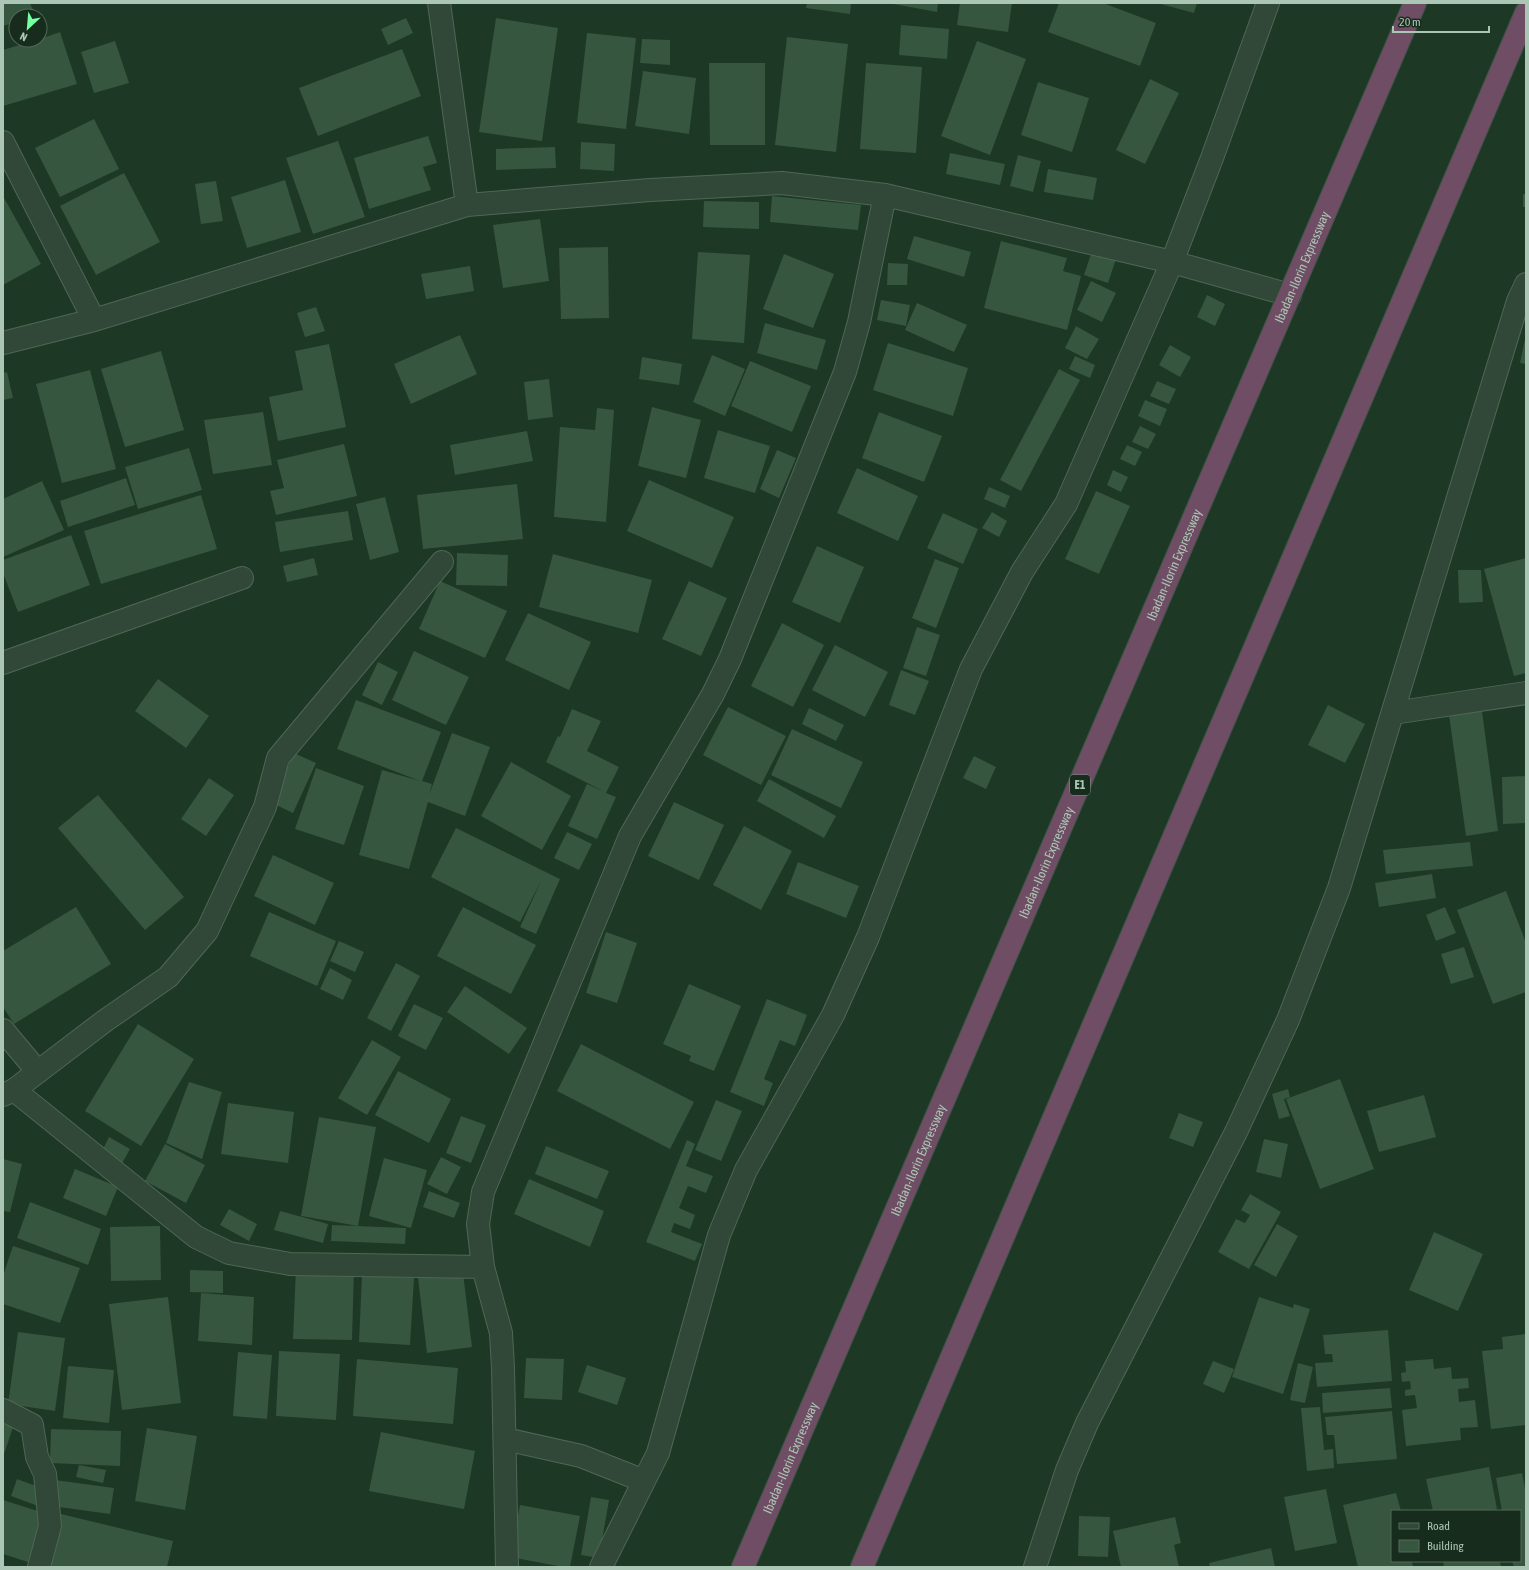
<svg xmlns="http://www.w3.org/2000/svg" width="1529" height="1570" viewBox="0 0 1529 1570" font-family="'Asap Condensed',sans-serif">
<style>
.building{fill:#36563f}
.lines{fill:none;stroke-linecap:round;stroke-linejoin:round}
.street-casing{stroke:#4f6756;stroke-width:24}
.highway-casing{stroke:#3c5343;stroke-width:24}
.street{stroke:#314838;stroke-width:22}
.highway{stroke:#6f4d64;stroke-width:22}
.labels{text-anchor:middle;stroke-width:3;stroke-linejoin:round;paint-order:stroke}
.shield{fill:#172c1d;stroke:#7f9887;stroke-width:1}
.shield-label{font-size:12px;font-weight:bold;fill:#abc6b4}
.street-label{font-size:13px;fill:#abc6b4;stroke:#172c1d}
</style>
<rect width="100%" height="100%" fill="#1d3825"/>
<path class="building" d="M3,3H30L35,15L31,16H16V22L3,26Z
M807,3H851L850,14L806,8Z
M888,3H938L937,12Z
M960,3H1012L1008,32L957,25Z
M1059,3H1103L1156,23L1140,66L1048,32Z
M1157,3H1197L1194,13Z
M406,18L413,33L388,45L381,29Z
M496,18L558,28L542,141L479,132Z
M901,25L949,29L947,59L899,55Z
M60,32L77,84L3,106V50L36,40H40V39Z
M587,33L636,38L626,129L577,123Z
M787,37L848,44L836,152L775,145Z
M642,39L670,40V65L640,63Z
M115,41L129,83L94,93L81,52Z
M977,41L1026,59L990,155L941,136Z
M402,49L421,96L318,136L299,88Z
M709,63H765V145H710Z
M866,63L922,67L916,153L860,149Z
M643,71L696,78L689,134L635,126Z
M1150,79L1179,93L1145,164L1116,150Z
M1038,82L1089,98L1072,152L1021,135Z
M94,119L119,169L60,197L35,148Z
M428,136L437,163L423,167L431,190L369,209L354,158Z
M338,141L365,217L313,234L286,158Z
M581,142L615,144L614,171L580,169Z
M555,147L556,168L496,170V149Z
M950,153L1005,164L1000,185L946,174Z
M1018,155L1041,161L1033,192L1010,186Z
M1048,169L1097,178L1093,200L1044,192Z
M124,173L160,242L96,275L60,206Z
M285,180L301,232L247,248L231,197Z
M216,181L223,221L201,224L195,184Z
M1523,194H1526V207H1523Z
M3,196L41,264L3,285Z
M772,196L861,205L858,230L770,222Z
M704,201L759,202V229L703,227Z
M540,219L549,281L503,288L493,225Z
M914,236L971,252L964,277L907,259Z
M1001,241L1067,258L1063,271L1081,276L1067,330L984,308Z
M608,247L609,318L561,319L559,248Z
M1092,251L1116,259L1108,283L1084,275Z
M698,252L750,255L744,343L692,339Z
M784,254L834,274L813,328L763,309Z
M888,263L908,264L907,285H887Z
M470,266L474,291L426,299L421,274Z
M1091,281L1116,293L1102,322L1077,310Z
M1207,295L1225,304L1215,326L1197,317Z
M881,300L910,305L906,326L877,320Z
M917,303L967,325L954,352L905,330Z
M316,307L325,331L305,337L297,313Z
M765,323L826,340L817,370L757,353Z
M1076,326L1099,339L1087,359L1065,348Z
M460,335L477,374L411,404L394,364Z
M1525,339H1526V364L1520,363Z
M888,343L968,368L953,416L873,390Z
M329,344L346,427L278,441L269,397L303,390L295,351Z
M1170,345L1191,357L1180,377L1159,365Z
M161,351L184,430L125,447L101,369Z
M712,355L745,369L725,416L693,402Z
M1075,356L1095,365L1090,378L1069,369Z
M642,357L682,364L679,385L639,379Z
M750,361L811,386L792,432L731,406Z
M1059,369L1080,380L1021,491L1000,480Z
M90,370L116,469L62,483L36,384Z
M7,372L13,398L3,400V373Z
M549,379L553,417L528,420L524,382Z
M1157,381L1176,389L1169,404L1150,396Z
M1145,400L1167,409L1160,426L1138,416Z
M652,407L701,420L686,478L638,466Z
M597,408L614,410L606,522L554,517L560,427L595,430Z
M263,412L272,465L213,474L204,420Z
M879,412L942,436L924,482L862,458Z
M1140,426L1156,434L1148,449L1132,442Z
M718,430L770,446L755,493L704,478Z
M527,431L533,461L455,475L450,445Z
M344,444L357,496L276,515L270,491L284,488L277,460Z
M1127,445L1142,452L1135,466L1120,459Z
M189,448L202,490L138,509L125,467Z
M777,450L796,458L779,498L760,489Z
M857,468L918,496L898,541L837,513Z
M1113,470L1128,477L1121,492L1107,485Z
M126,478L135,505L68,527L60,501Z
M649,480L734,517L712,568L627,531Z
M42,481L64,530L3,557V499Z
M517,484L523,539L423,549L417,495Z
M989,487L1010,496L1005,508L984,499Z
M1096,491L1130,506L1099,574L1065,559Z
M201,495L217,549L101,584L84,531Z
M385,497L399,552L370,560L356,504Z
M348,511L353,540L280,552L275,522Z
M992,512L1007,521L999,537L982,528Z
M943,513L978,529L963,564L927,548Z
M71,535L90,585L18,612L3,573V560Z
M817,546L864,567L840,623L792,602Z
M457,553L508,555L507,586L456,585Z
M553,554L652,580L638,633L539,607Z
M314,558L318,575L287,582L283,566Z
M1526,558V673L1514,676L1484,569Z
M935,559L959,568L936,628L912,618Z
M1458,570H1481L1483,602L1459,603Z
M440,581L507,611L485,658L419,629Z
M689,581L727,598L701,656L662,639Z
M528,613L591,642L569,690L505,660Z
M782,623L824,645L793,707L751,686Z
M917,627L940,635L926,676L903,668Z
M835,645L888,672L865,717L812,690Z
M414,651L469,677L446,725L392,700Z
M378,662L398,672L382,705L362,695Z
M901,670L929,681L915,715L889,705Z
M158,679L209,716L186,748L135,711Z
M356,700L441,732L422,781L432,784L429,795L452,733L490,747L465,816L428,802L409,869L359,855L382,770L420,781L337,749Z
M1328,705L1365,724L1345,763L1308,745Z
M728,707L786,736L761,785L703,755Z
M809,708L844,725L836,741L802,724Z
M572,709L601,721L587,751L619,767L606,793L616,797L597,839L568,826L587,784L605,792L546,762L558,736L560,737Z
M1482,711L1498,831L1466,836L1449,715Z
M792,729L863,762L841,808L771,775Z
M294,753L316,763L293,813L272,803Z
M974,756L996,767L986,789L963,778Z
M511,762L571,796L542,850L481,816Z
M316,768L364,786L344,845L295,829Z
M1526,776V823L1503,824L1502,777Z
M209,778L234,795L206,836L181,819Z
M769,779L836,816L824,838L757,801Z
M98,795L184,897L145,930L58,828Z
M674,802L724,825L699,880L648,856Z
M744,826L792,851L761,910L713,885Z
M456,828L560,879L536,934L520,927L541,881L520,922L431,877Z
M567,832L592,844L579,870L554,858Z
M1470,842L1473,866L1386,874L1383,850Z
M273,855L334,883L315,925L254,896Z
M798,862L859,886L846,918L786,894Z
M1432,874L1436,898L1379,907L1375,883Z
M1506,891L1526,943V992L1493,1004L1457,910Z
M76,907L111,964L14,1024L3,1007V951Z
M463,907L536,945L511,994L437,956Z
M1445,907L1456,933L1436,941L1426,915Z
M269,912L336,941L317,986L250,956Z
M606,932L637,943L617,1003L586,993Z
M339,941L364,952L355,972L330,961Z
M1464,947L1474,977L1451,984L1441,954Z
M396,963L420,976L391,1031L367,1018Z
M330,968L352,980L343,1000L320,989Z
M689,984L741,1006L714,1071L689,1061L691,1056L663,1044Z
M465,986L527,1028L509,1054L447,1012Z
M767,999L807,1015L795,1046L780,1040L764,1079L773,1083L764,1106L730,1092Z
M414,1004L443,1018L426,1050L398,1036Z
M138,1024L194,1059L141,1146L85,1111Z
M372,1040L401,1057L367,1115L338,1098Z
M581,1044L694,1102L670,1149L557,1091Z
M398,1071L451,1099L429,1143L375,1115Z
M1340,1079L1374,1169L1320,1189L1286,1099Z
M189,1082L222,1092L202,1159L166,1143Z
M1288,1089L1290,1097L1284,1099L1290,1116L1279,1119L1272,1094Z
M1424,1095L1436,1137L1379,1152L1367,1111Z
M716,1100L742,1111L721,1161L695,1150Z
M228,1103L294,1112L288,1163L221,1154Z
M1179,1113L1203,1122L1193,1147L1169,1138Z
M461,1116L486,1125L471,1163L446,1153Z
M319,1117L376,1127L358,1226L301,1216Z
M109,1137L130,1149L120,1167L100,1155Z
M1264,1139L1288,1144L1281,1178L1256,1172Z
M687,1140L695,1144L686,1166L713,1176L706,1193L688,1186L679,1208L695,1215L690,1229L674,1223L671,1232L702,1244L695,1261L646,1242Z
M165,1144L205,1165L186,1203L145,1181Z
M546,1146L609,1171L597,1199L535,1174Z
M441,1157L461,1167L447,1194L427,1184Z
M384,1158L427,1170L411,1228L369,1216Z
M3,1159L22,1164L10,1212L3,1211Z
M75,1169L118,1187L106,1216L63,1198Z
M529,1179L604,1211L590,1247L514,1214Z
M429,1191L460,1203L454,1218L423,1207Z
M1250,1194L1281,1212L1249,1269L1218,1252L1236,1219L1245,1223L1250,1215L1241,1210Z
M30,1202L101,1229L88,1265L17,1238Z
M229,1209L257,1224L249,1241L220,1225Z
M280,1211L328,1224L323,1243L274,1230Z
M1277,1224L1298,1236L1276,1277L1254,1265Z
M332,1225L406,1228L405,1244L331,1241Z
M160,1226L161,1280L111,1281L110,1227Z
M1434,1232L1483,1254L1458,1311L1409,1290Z
M13,1246L80,1268L60,1323L3,1304V1276Z
M296,1268L354,1269L352,1340L293,1339Z
M190,1270L223,1271V1293L190,1292Z
M463,1273L472,1347L427,1353L418,1278Z
M362,1275L414,1278L410,1345L359,1342Z
M201,1293L254,1297L252,1345L198,1341Z
M168,1297L181,1403L122,1410L109,1304Z
M1259,1297L1293,1308L1294,1304L1310,1309L1283,1394L1232,1377Z
M1388,1330L1392,1381L1317,1387L1315,1363L1333,1362L1332,1354H1325L1323,1335Z
M18,1332L65,1338L55,1411L8,1404Z
M1526,1334V1425L1491,1429L1482,1351L1503,1349L1502,1337Z
M279,1351L340,1354L336,1420L276,1416Z
M238,1352L272,1355L267,1419L233,1416Z
M526,1358L564,1359L562,1400L524,1398Z
M357,1359L458,1368L453,1424L353,1416Z
M1433,1359L1434,1369L1451,1367L1452,1379L1468,1378L1469,1388L1458,1389L1459,1402L1475,1400L1478,1427L1460,1428L1461,1440L1406,1446L1402,1410L1417,1408L1415,1395L1405,1396V1390L1411,1389L1410,1381L1402,1382L1401,1373L1406,1372L1405,1361Z
M1213,1361L1234,1369L1224,1393L1203,1384Z
M1298,1363L1313,1367L1305,1403L1290,1400Z
M587,1365L626,1378L617,1405L578,1392Z
M68,1366L114,1370L109,1423L63,1418Z
M1390,1388L1392,1408L1323,1413L1322,1393Z
M1320,1407L1324,1450L1333,1449L1334,1468L1307,1471L1301,1408Z
M1392,1411L1397,1459L1337,1464L1334,1435H1327L1325,1417Z
M3,1421L14,1424L3,1457Z
M147,1428L197,1436L185,1510L135,1501Z
M51,1429L121,1431L120,1466L50,1463Z
M381,1432L475,1451L464,1509L369,1491Z
M79,1465L106,1470L103,1483L76,1477Z
M1489,1467L1497,1509L1490,1511H1433L1426,1479Z
M1522,1473L1526,1493V1567H1514L1512,1561H1520V1511H1502L1496,1478Z
M17,1479L44,1489L38,1506L11,1496Z
M55,1480L114,1488L110,1514L52,1506Z
M1326,1489L1337,1543L1295,1551L1284,1497Z
M1396,1493L1401,1511H1392V1561H1412L1413,1567H1358L1343,1505Z
M591,1497L609,1500L599,1558L581,1555Z
M3,1500L44,1513L28,1562L3,1554Z
M520,1505L580,1516L570,1567H563L510,1557Z
M61,1514L173,1541L167,1567H56L49,1566Z
M1079,1516L1110,1517L1108,1557L1078,1556Z
M1175,1517L1181,1543L1174,1545L1179,1567H1121L1113,1531Z
M1271,1548L1275,1567H1210L1209,1563Z
M1443,1561H1500L1501,1567H1444Z"/>
<g class="lines">
<defs>
<path id="street" d="M439,3L467,205
M3,142L94,320
M3,343L94,320L467,205L650,190L782,183L885,195L1172,262L1290,295
M3,663L242,578
M1393,713L1526,693
M3,1030L38,1072
M14,1090L196,1237L229,1253L290,1264L483,1267
M3,1095L14,1090L106,1020L168,977L207,931L265,807L278,758L442,562
M3,1410L32,1425L37,1457L45,1474L50,1526L39,1567
M505,1439L581,1456L644,1481
M507,1567L503,1368L501,1333L483,1267L478,1224L483,1192L630,836L713,694L730,659L845,372L859,322L885,195
M601,1567L658,1453L719,1235L746,1170L833,1015L868,937L971,669L1022,572L1066,504L1172,262L1212,158L1268,3
M1035,1567L1067,1470L1087,1423L1236,1132L1288,1020L1339,888L1518,301L1526,284"/>
<g id="highway">
<path id="s1" d="M743,1567L1415,3"/>
<path d="M862,1567L1526,13"/>
</g>
</defs>
<use href="#street" class="street-casing"/>
<use href="#highway" class="highway-casing"/>
<use href="#street" class="street"/>
<use href="#highway" class="highway"/>
</g>
<g class="labels">
<rect class="shield" x="1070" y="775" width="20" height="20" rx="3"/>
<g class="shield-label">
<text x="1080" y="789">E1</text>
</g>
<g class="street-label">
<text dy="5" stroke="none"><textPath href="#s1" startOffset="1415">Ibadan-Ilorin Expressway</textPath></text>
<text dy="5" stroke="none"><textPath href="#s1" startOffset="1091">Ibadan-Ilorin Expressway</textPath></text>
<text dy="5" stroke="none"><textPath href="#s1" startOffset="767">Ibadan-Ilorin Expressway</textPath></text>
<text dy="5" stroke="none"><textPath href="#s1" startOffset="443">Ibadan-Ilorin Expressway</textPath></text>
<text dy="5" stroke="none"><textPath href="#s1" startOffset="119">Ibadan-Ilorin Expressway</textPath></text>
</g>
</g>
<rect width="1529" height="1570" fill="none" stroke="#abc6b4" stroke-width="8"/>
<rect x="1391" y="1510" width="130" height="52" fill="#172c1d" stroke="#526a59"/>
<rect x="1399" y="1523" width="20" height="6" fill="#314838" stroke="#526a59"/>
<text x="1427" y="1530" font-size="12" fill="#abc6b4">Road</text>
<rect x="1399" y="1540" width="20" height="12" fill="#36563f" stroke="#526a59"/>
<text x="1427" y="1550" font-size="12" fill="#abc6b4">Building</text>
<g transform="translate(28 28) rotate(206)"><circle r="19" fill="#172c1d" stroke="#526a59"/>
<path d="M0-3L7 15L0 10L-7 15Z" fill="#76ffa3"/>
<text y="-6" font-size="11" font-weight="bold" text-anchor="middle" fill="#abc6b4">N</text>
</g>
<path d="M1393 26v6h96v-6" fill="none" stroke="#abc6b4" stroke-width="2"/>
<text x="1399" y="26" font-size="12" fill="#abc6b4" stroke="#172c1d" stroke-width="3" paint-order="stroke">20 m</text>
</svg>
